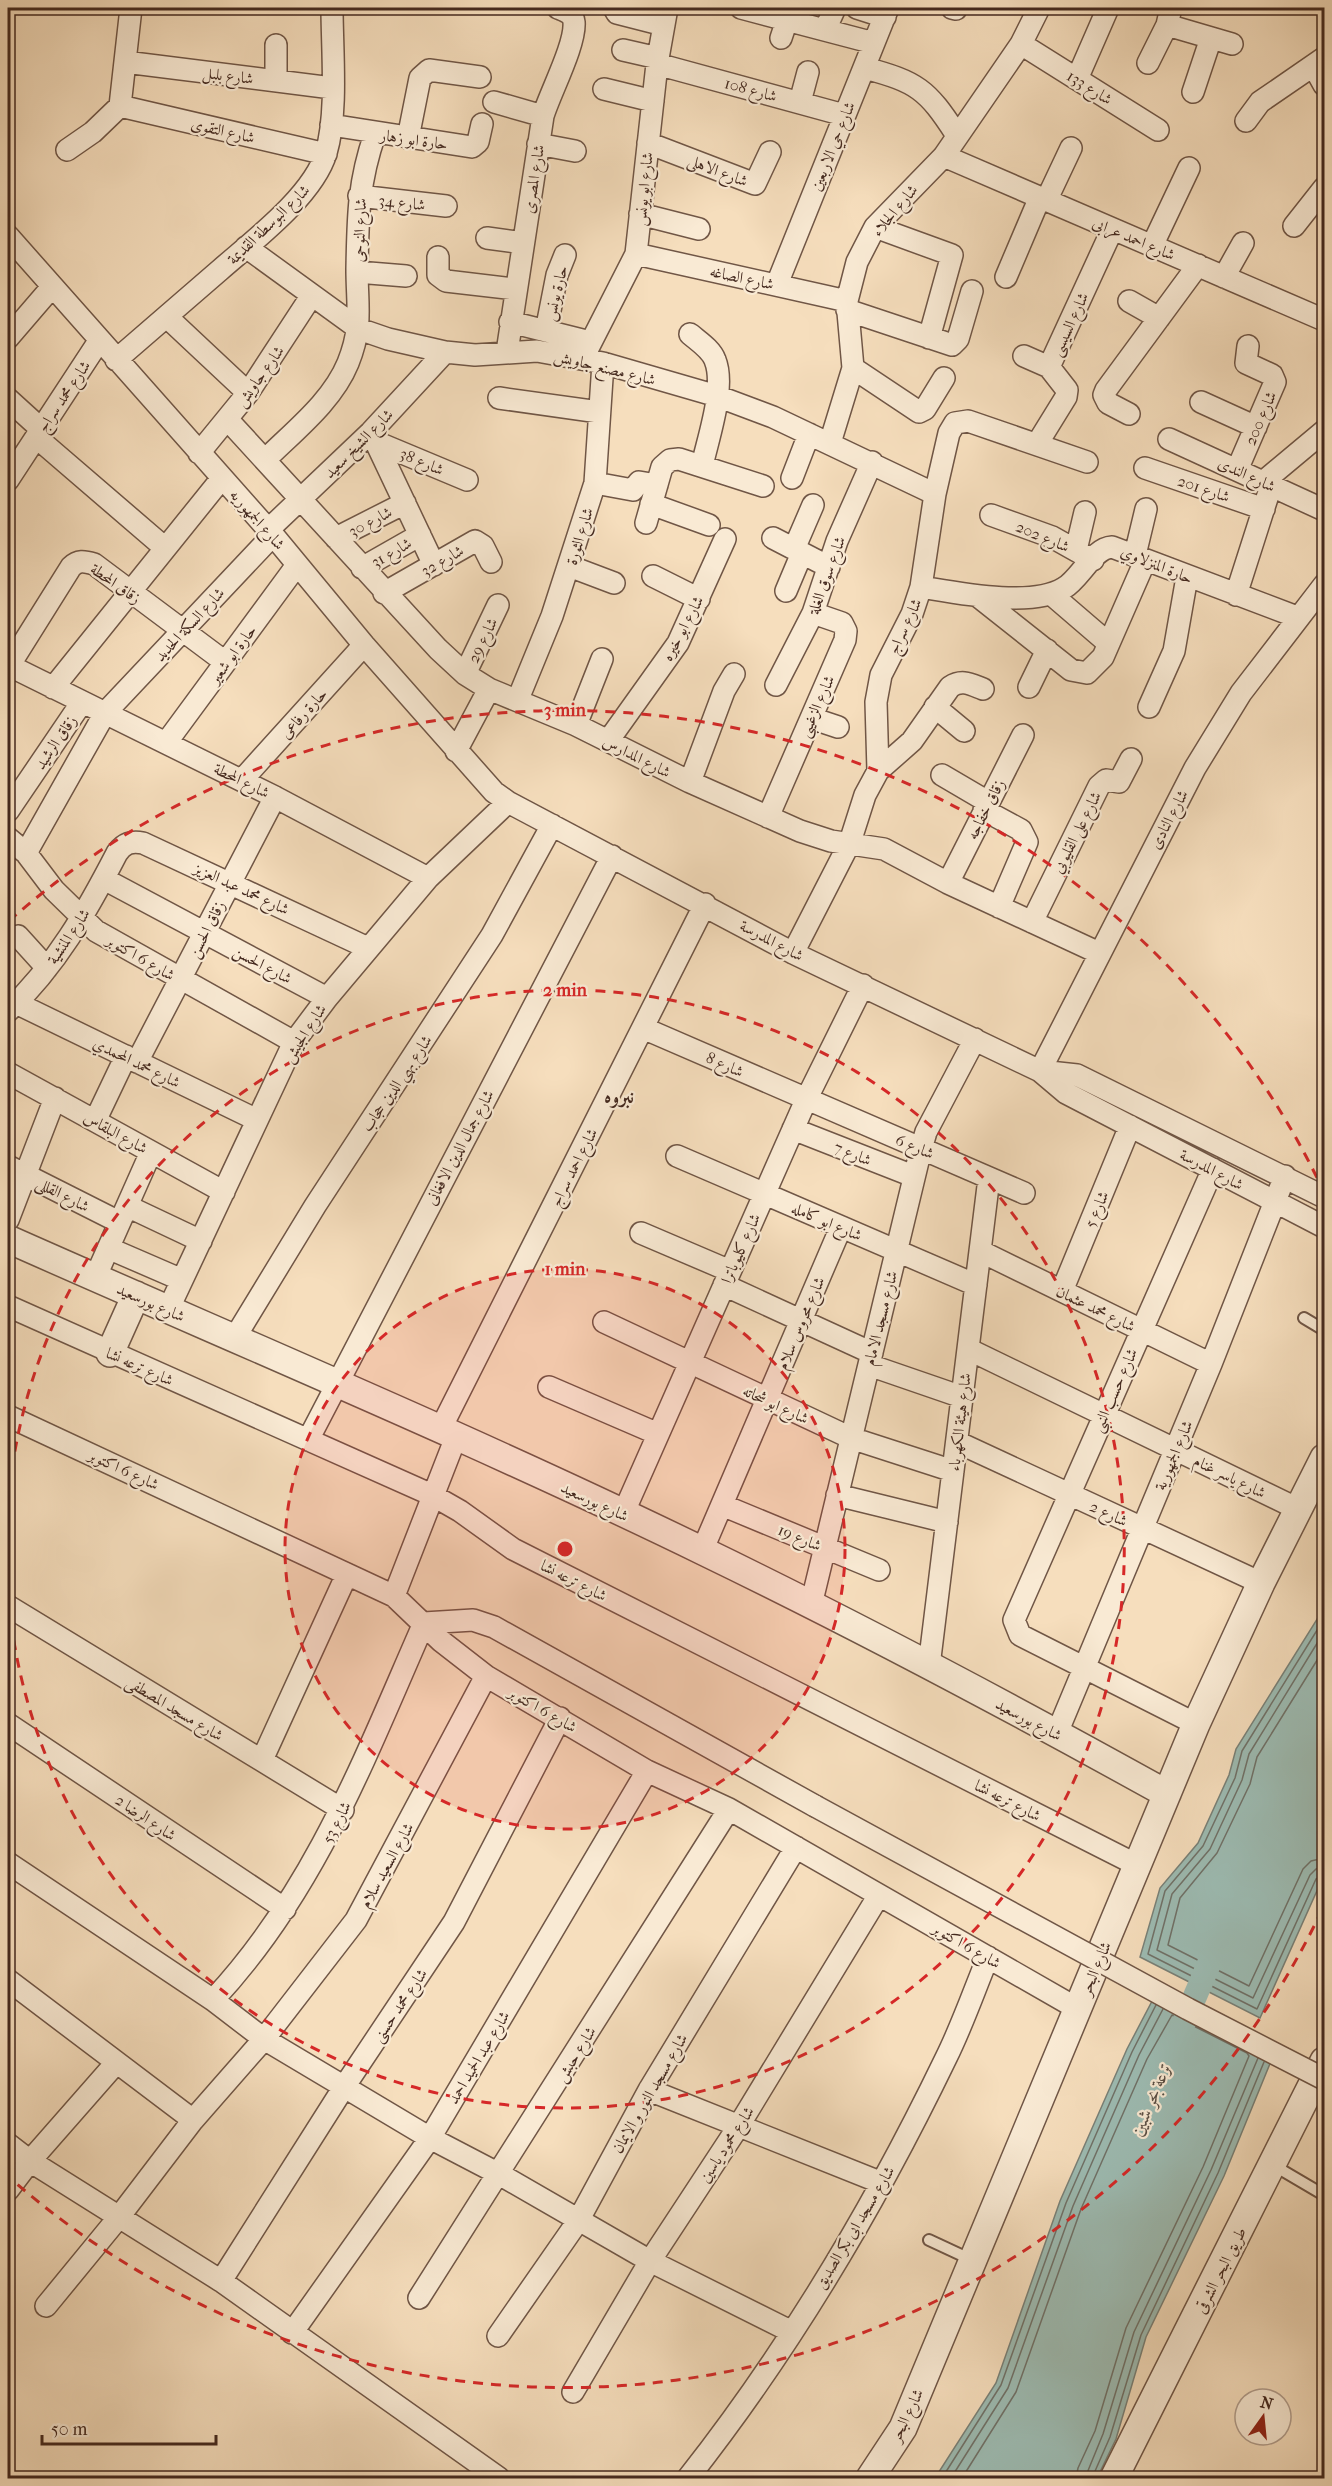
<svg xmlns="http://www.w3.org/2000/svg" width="1332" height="2486" viewBox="0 0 1332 2486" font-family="'IM FELL French Canon',Amiri,serif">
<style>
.water{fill:#9dbcb3;stroke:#798178;stroke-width:1.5}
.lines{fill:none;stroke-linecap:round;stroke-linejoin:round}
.shore{stroke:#707269;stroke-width:1.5}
.canal{stroke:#9dbcb3;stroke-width:24}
.service-casing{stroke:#705646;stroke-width:14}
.minor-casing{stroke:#705646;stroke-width:24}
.tertiary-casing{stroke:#705646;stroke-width:30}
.service{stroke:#f9ead4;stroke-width:10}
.minor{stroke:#f9ead4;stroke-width:21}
.tertiary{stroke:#f9ead4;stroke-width:27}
.minor-bridge-casing{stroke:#705646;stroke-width:24;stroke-linecap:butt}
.minor-bridge{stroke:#f9ead4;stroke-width:21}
.ring{fill:none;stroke:#d62828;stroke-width:3;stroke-dasharray:10 8}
.labels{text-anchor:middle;stroke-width:4.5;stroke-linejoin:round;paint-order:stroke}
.street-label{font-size:16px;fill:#44291f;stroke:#f9ead4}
.water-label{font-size:18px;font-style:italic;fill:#5a4e44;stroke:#f9ead4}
.quarter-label{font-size:20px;font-weight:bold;fill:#44291f;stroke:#f9ead4}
.centre{fill:#d62828;stroke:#f9ead4;stroke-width:3}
.ring-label{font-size:18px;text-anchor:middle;font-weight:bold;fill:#d62828;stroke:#f9ead4;stroke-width:4.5;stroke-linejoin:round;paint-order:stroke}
</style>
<rect width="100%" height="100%" fill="#f6debd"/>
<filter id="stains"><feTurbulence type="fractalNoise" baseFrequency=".00333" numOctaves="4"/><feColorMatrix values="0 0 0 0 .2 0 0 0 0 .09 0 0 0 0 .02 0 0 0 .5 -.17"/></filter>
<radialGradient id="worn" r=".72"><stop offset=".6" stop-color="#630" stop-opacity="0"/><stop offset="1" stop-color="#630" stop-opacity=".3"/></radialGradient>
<path class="water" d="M1324,1608V1875L1260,2018L1140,1957L1160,1888L1198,1843L1229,1775L1236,1749Z
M1161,1984L1278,2044L1224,2176L1146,2337L1116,2439L1097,2478H935L996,2383L1060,2201L1127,2049Z"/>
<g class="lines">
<path class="shore" d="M1324,1619L1242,1751L1235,1778L1203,1846L1165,1891L1148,1954L1257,2009L1316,1879L1324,1875
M1324,1632L1249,1754L1242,1780L1210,1849L1172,1894L1157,1950L1253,1998L1310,1875L1316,1869L1324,1867
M1324,1649L1257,1757L1250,1784L1217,1853L1180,1898L1168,1945L1249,1986L1303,1869L1311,1861L1324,1858
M942,2478L1001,2385L1066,2203L1132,2052L1156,2005
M951,2478L1008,2388L1073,2206L1139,2055L1163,2009
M962,2478L1016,2392L1081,2209L1147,2059L1172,2015L1247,2053L1249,2056L1203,2167L1126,2328L1095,2431L1078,2468L1076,2478
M1085,2478L1103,2434L1134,2332L1211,2170L1258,2058
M1092,2478L1110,2437L1141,2335L1218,2173L1264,2062"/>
<path class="canal" d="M1181,2029L1211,1959"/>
<defs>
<path id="service" d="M1304,1318L1324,1330
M1273,2165L1324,2195
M929,2240L972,2260"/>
<path id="minor" d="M614,8L617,13L664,25
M741,8L874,43
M857,8L885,17
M952,8L956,9
M1167,25L1232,44
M825,30L835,8
M781,38L787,20
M1021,44L1158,130
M623,50L658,58
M125,62L332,88
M1148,63L1167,25L1171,8
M657,64L844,115
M1314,67L1324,85
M865,68C917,82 927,89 956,134
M1077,79L1108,8
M276,80V45
M604,89L653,101
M1193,92L1211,38
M494,102L543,116
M800,102L808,72
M120,106L326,154
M1246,121L1260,102L1324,58
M331,125L472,147L478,142L482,124
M408,138L420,78L429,70L480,77
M648,143L755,184L770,152
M538,144L575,151
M67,150L93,132L120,106L131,8
M944,156L1324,320
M359,196L446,206
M1046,201L1071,148
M640,214L699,229
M1294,226L1324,188
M875,227L952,255L929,338
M8,236L273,535L364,645L494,792L508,802L793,953L1040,1071L1066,1093L1324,1227
M487,238L523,243
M1152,246L1189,168
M246,247L359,329L388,339L445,352L475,355L537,351L603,363L717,396L773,417L935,494
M636,254L847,301
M438,257V275L446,281L514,289
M357,272L406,276
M1006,277L1040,197
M1224,277L1243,243
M777,284L888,8
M1129,301L1159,318
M847,310L952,345L958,339L972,291
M167,317L248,393
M510,322L590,342
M546,331L557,275L565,255
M690,334C698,341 711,349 715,360C726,387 708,438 702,466
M8,338L51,288
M507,352L543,116C550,93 576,44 574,22C573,13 565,11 558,8
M1024,356L1049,367
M583,358L636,254L657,64L667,8
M116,360C151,330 185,300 220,270C253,241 313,196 326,153C338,113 332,50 332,8
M853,368L919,412L925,409L944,378
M499,398L599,412
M8,399L41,429
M1201,402L1256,427
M1129,414L1108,403L1104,395L1106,390L1198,265
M227,419L438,649L465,674L489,689L576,725L690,782L800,831L831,841L884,849L948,883L1099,953
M371,432L434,565
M36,437L165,548
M1169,439L1324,510
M376,442L467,480
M830,443L853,368L847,301L857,262L875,227L944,156L1021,44L1039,8
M1037,444L1066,397L1067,390L1049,367L1112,230
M199,453L248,393L312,295
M265,460C294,431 332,402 348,363C363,326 357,306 357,269C358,217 358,183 375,134
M1145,468L1264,509
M1237,470L1275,382L1272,375L1246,363L1248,346
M792,478L809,434
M8,480L99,341
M1263,482L1324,431
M595,483L633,490L639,482L657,485
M651,504L709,525
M991,515L1052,537L1093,560
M646,523L662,467L670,460L679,459L763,486
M268,530L371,432L445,352
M336,538L405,503
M773,538L829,567
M794,549L813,505
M1076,550L1085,512
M1135,555L1146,509
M569,566L614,583
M362,568L420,535
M653,576L699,599
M921,587C958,593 1031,608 1064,588C1080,579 1093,548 1112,547L1297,617
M786,591L802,553
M384,593L475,541L483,546L491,562
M1051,594L1108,643
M1236,595L1268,495
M979,597L1071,670L1087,673L1103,657L1145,561
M8,665L275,797L428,878
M9,666L71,567C78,560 84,561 94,564L225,662
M465,674L498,605
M776,685L813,613L837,541L872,462
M1029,687L1047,650
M53,688L222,478
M518,699L552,616L595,483L603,363
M935,707L964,731
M1149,707L1174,651L1187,577
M811,718L838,727
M576,725L602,659
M608,741L678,643L725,539
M166,743L297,565
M456,751L489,689
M878,771L912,741L950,687C962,679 970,684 983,689
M942,775L988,802
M242,780L364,645
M690,782L724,691L734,674
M984,810L1021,830L1027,842L999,907
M8,811L82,702
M768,817L845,640L846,631L842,623L813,613
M8,838L26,853L54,890L96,931L294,1042
M26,853L105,713L273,535
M104,879L327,998
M948,883L1023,735
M1032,922L1099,786L1106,780L1119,782L1131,759
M18,936L47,968
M793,953L850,842L865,795L878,771L876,702L881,675L912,614L921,587L935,494L949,433L955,423L968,421L1087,462
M16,1003L257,1120
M8,1011C56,966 87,911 117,853C124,843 131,841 143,843L368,948
M643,1028L1024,1193
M137,1062L275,797
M1040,1071L1195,768L1241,693L1324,585
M1040,1071L1077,1075L1324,1197
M8,1073L224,1192
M95,1121L126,1056
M793,1129L913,1176
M677,1156L976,1285
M8,1166L119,1222
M127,1206L201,1241
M8,1220L55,1098
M641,1233L730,1271
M108,1248L182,1280
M980,1251L1211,1364
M95,1278L151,1152
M724,1285L872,1353
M1062,1291L1130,1126
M8,1306L432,1495L460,1511L513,1549L1137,1865
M168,1310L294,1042L327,998L428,878L508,802
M604,1322L851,1438L953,1471
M234,1339L315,1206L492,935L552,825
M968,1349L1298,1509
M869,1365L962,1397
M549,1387L658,1434
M8,1416L394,1596L441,1641L486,1676L647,1771L729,1809L1078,2009
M440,1430L705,904
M308,1440L612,856
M957,1442L1261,1583
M837,1495L947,1522
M722,1505L879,1570
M623,1514L806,1100L863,985
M702,1551L841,1227
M394,1596L456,1437
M811,1605L921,1149L926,1132L975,1039
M8,1606L343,1810
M929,1666L989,1178
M8,1724L285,1909
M1196,1724L1020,1635L1014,1620L1213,1169
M1057,1733L1211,1364L1285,1176
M262,1760L347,1574
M8,1863L213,2000L264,2039L430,2138L499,2174L650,2261L790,2331
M8,1980L193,2120
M213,2000C315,1891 365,1757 424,1623L473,1620L494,1627L815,1806
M649,2090L882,2183
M8,2144L30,2161L221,2281L499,2478
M8,2190L30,2161L116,2063
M221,2281L344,2087L454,1922L560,1718
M419,2298L729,1809
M46,2306L119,2217L193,2120L264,2039L356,1920L486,1676
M292,2333L430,2138L647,1771
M498,2336L578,2221L649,2090L796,1847
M573,2392L650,2261L738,2127L879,1895
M688,2478C788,2351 876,2203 946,2058C962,2026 974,1991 988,1957"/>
<path id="tertiary" d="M8,1239C240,1342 475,1440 703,1551C860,1627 1014,1709 1167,1794
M110,1353L136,1295
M870,2478L903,2428L1196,1724L1261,1583L1324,1458
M1114,2478L1324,2061"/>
</defs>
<use href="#service" class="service-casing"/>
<use href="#minor" class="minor-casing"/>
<use href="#tertiary" class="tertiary-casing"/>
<use href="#service" class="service"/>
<use href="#minor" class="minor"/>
<use href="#tertiary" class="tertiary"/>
<defs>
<path id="minor-bridge" d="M815,1806L1188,2009L1324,2079"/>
</defs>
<use href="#minor-bridge" class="minor-bridge-casing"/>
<use href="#minor-bridge" class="minor-bridge"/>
</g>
<circle cx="565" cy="1549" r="280" fill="#d62828" fill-opacity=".12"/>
<g class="ring">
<circle cx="565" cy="1549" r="280"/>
<path d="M8 1505A559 559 0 1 1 8 1593"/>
<path d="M1322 1910A839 839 0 0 1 9 2177M9 921A839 839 0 0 1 1322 1188"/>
</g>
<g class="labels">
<g class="street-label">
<text transform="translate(228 75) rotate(7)" y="6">شارع بلبل</text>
<text transform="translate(1090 87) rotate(32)" y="6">شارع 133</text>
<text transform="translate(751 89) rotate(15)" y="6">شارع 108</text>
<text transform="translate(223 130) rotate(13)" y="6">شارع التقوى</text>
<text transform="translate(414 139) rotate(8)" y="6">حارة ابو زهار</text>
<text transform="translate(832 146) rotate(-68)" y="6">شارع حي الاربعين</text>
<text transform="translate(718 170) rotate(21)" y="6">شارع الاهلى</text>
<text transform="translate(533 179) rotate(-81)" y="6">شارع المصرى</text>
<text transform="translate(643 189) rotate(-84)" y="6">شارع ابو يونس</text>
<text transform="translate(402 202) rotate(6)" y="6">شارع 34</text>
<text transform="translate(894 210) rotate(-50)" y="6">شارع الجلاء</text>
<text transform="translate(268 224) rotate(-44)" y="6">شارع البوسطة القديمة</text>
<text transform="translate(359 230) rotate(-88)" y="6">شارع النوحى</text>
<text transform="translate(1134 238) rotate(23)" y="6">شارع احمد عرابى</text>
<text transform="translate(742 277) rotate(12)" y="6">شارع الصاغه</text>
<text transform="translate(555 293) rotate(-76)" y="6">حارة يونس</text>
<text transform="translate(1069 324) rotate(-65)" y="6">شارع السيسى</text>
<text transform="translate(605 367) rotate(14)" y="6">شارع مصنع جاويش</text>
<text transform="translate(259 376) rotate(-54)" y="6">شارع جاويش</text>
<text transform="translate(63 396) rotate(-56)" y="6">شارع محمد سراج</text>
<text transform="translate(1260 418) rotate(-67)" y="6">شارع 200</text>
<text transform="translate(358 443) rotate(-45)" y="6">شارع الشيخ سعيد</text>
<text transform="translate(422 461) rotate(23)" y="6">شارع 38</text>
<text transform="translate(1247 474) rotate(25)" y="6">شارع الندى</text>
<text transform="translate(1204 488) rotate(19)" y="6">شارع 201</text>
<text transform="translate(258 519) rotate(49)" y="6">شارع الجمهوريه</text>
<text transform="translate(370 521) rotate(-28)" y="6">شارع 30</text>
<text transform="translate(579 536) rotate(-73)" y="6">شارع الثورة</text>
<text transform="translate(1043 536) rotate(23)" y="6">شارع 202</text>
<text transform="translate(391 552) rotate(-30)" y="6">شارع 31</text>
<text transform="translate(442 560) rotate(-30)" y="6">شارع 32</text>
<text transform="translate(1157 564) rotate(22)" y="6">حارة المنزلاوي</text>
<text transform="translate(826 575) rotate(-70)" y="6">شارع سوق الغلة</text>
<text transform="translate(116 583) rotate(35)" y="6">زقاق المحطة</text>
<text transform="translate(189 624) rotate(-47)" y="6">شارع السكة الحديد</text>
<text transform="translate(904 626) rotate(-65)" y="6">شارع سراج</text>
<text transform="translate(682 628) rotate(-62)" y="6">شارع ابو خيره</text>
<text transform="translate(482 640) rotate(-64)" y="6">شارع 29</text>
<text transform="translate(232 654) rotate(-54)" y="6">حارة ابو شعير</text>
<text transform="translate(816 706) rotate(-66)" y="6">شارع الزغيبى</text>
<text transform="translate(303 713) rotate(-48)" y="6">حارة رفاعى</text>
<text transform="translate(55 742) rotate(-56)" y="6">زقاق الرشيد</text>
<text transform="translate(637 756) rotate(27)" y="6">شارع المدارس</text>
<text transform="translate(242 780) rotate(26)" y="6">شارع المحطة</text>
<text transform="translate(985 809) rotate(-63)" y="6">زقاق خفاجه</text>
<text transform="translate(1168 819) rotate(-62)" y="6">شارع النادى</text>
<text transform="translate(1076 832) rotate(-63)" y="6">شارع على القليوبي</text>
<text transform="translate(242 888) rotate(25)" y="6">شارع محمد عبد العزيز</text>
<text transform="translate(206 929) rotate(-63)" y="6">زقاق الحسن</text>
<text transform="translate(68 936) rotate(-56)" y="6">شارع المنشية</text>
<text transform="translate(772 940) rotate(28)" y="6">شارع المدرسة</text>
<text transform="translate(141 957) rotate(30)" y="6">شارع 6 اكتوبر</text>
<text transform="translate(263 964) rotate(28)" y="6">شارع الحسن</text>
<text transform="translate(304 1033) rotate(-57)" y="6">شارع الجيش</text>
<text transform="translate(137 1062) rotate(26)" y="6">شارع محمد المحمدي</text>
<text transform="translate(725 1064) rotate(24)" y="6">شارع 8</text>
<text transform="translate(396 1083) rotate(-56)" y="6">شارع بهي الدين حجاب</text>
<text transform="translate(116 1132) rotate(29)" y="6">شارع البلقاس</text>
<text transform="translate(915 1146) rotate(23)" y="6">شارع 6</text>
<text transform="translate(459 1147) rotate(-62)" y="6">شارع جمال الدين الافغانى</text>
<text transform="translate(853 1153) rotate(22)" y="6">شارع 7</text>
<text transform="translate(573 1167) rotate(-63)" y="6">شارع احمد سراج</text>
<text transform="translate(1212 1169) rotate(28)" y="6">شارع المدرسة</text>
<text transform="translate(63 1194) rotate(27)" y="6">شارع القللى</text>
<text transform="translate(1096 1209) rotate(-67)" y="6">شارع 5</text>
<text transform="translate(827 1221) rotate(23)" y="6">شارع ابو كامله</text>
<text transform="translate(740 1248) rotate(-66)" y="6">شارع كليوباترا</text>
<text transform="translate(151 1302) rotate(24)" y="6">شارع بورسعيد</text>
<text transform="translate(1096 1308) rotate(26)" y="6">شارع محمد عثمان</text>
<text transform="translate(880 1318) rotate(-76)" y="6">شارع مسجد الامام</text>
<text transform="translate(800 1323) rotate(-67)" y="6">شارع محروس سلام</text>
<text transform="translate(140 1366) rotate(24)" y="6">شارع ترعه نشا</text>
<text transform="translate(1114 1390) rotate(-66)" y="6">شارع حسب النبى</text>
<text transform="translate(776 1404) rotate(25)" y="6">شارع ابو شحاته</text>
<text transform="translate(959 1422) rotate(-83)" y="6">شارع هيئة الكهرباء</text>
<text transform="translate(1173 1455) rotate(-67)" y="6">شارع الجمهورية</text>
<text transform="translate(124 1469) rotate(25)" y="6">شارع 6 اكتوبر</text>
<text transform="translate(1230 1476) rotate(26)" y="6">شارع ياسر غنام</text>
<text transform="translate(595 1501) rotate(25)" y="6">شارع بورسعيد</text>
<text transform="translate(1109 1513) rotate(25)" y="6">شارع 2</text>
<text transform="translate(800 1537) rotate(23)" y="6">شارع 19</text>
<text transform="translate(574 1580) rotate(27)" y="6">شارع ترعه نشا</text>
<text transform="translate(175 1708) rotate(31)" y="6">شارع مسجد المصطفى</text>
<text transform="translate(543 1709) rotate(30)" y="6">شارع 6 اكتوبر</text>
<text transform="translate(1029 1719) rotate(28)" y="6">شارع بورسعيد</text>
<text transform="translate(1008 1800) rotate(27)" y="6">شارع ترعه نشا</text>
<text transform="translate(146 1817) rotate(34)" y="6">شارع الرضا 2</text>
<text transform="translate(336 1822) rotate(-63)" y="6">شارع 53</text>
<text transform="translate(386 1865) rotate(-61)" y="6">شارع السعيد سلام</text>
<text transform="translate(967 1945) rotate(30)" y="6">شارع 6 اكتوبر</text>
<text transform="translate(1095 1968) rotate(-67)" y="6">شارع البحر</text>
<text transform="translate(399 2005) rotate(-56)" y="6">شارع محمد حسنى</text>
<text transform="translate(575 2054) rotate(-58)" y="6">شارع حبش</text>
<text transform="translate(478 2057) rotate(-59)" y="6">شارع عبد الحميد احمد</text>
<text transform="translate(649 2093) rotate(-60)" y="6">شارع مسجد النور و الايمان</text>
<text transform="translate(726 2144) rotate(-57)" y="6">شارع محمود ياسين</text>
<text transform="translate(854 2227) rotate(-59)" y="6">شارع مسجد ابى بكر الصديق</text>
<text transform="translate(1220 2270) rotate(-63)" y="6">طريق البحر الشرقى</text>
<text transform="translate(906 2415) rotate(-64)" y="6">شارع البحر</text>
</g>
<g class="water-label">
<text transform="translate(1151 2099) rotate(-67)" y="6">ترعة بحر شبين</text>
</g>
<g class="quarter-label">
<text x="619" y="1103">نبروه</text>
</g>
</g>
<circle cx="565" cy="1549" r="9" class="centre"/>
<g class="ring-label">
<text x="565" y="716">3 min</text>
<text x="565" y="996">2 min</text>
<text x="565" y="1275">1 min</text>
</g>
<rect width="1332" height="2486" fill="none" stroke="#f6debd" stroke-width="30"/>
<rect x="9" y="9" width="1314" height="2468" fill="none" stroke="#44291f" stroke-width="3"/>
<rect x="15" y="15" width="1302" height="2456" fill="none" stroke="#44291f" stroke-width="1.5"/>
<g transform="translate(1263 2417) rotate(15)"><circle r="28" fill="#f9ead4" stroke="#b19d8c" stroke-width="1.5"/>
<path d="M0-4.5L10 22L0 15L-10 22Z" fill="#8f2418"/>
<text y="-9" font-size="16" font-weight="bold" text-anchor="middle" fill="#44291f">N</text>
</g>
<path d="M42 2435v9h174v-9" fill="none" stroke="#44291f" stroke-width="3"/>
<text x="51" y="2435" font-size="18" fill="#44291f" stroke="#f9ead4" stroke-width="4.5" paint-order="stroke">50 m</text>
<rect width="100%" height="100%" filter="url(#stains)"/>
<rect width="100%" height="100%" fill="url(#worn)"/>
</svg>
